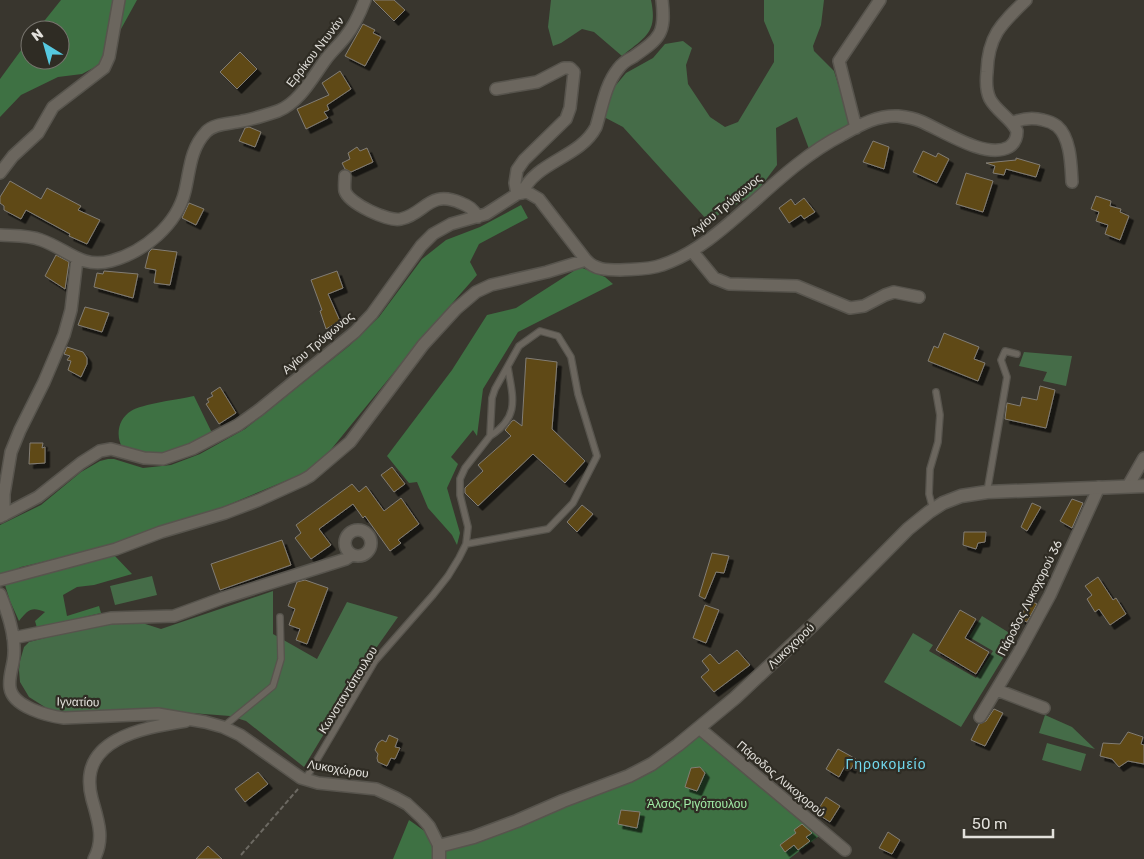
<svg xmlns="http://www.w3.org/2000/svg" width="1144" height="859" viewBox="0 0 1144 859" font-family="Rubik,sans-serif">
<style>
.green{fill:#456c48}
.forest{fill:#3e7143}
.building{fill:#5e4814;stroke:#827d75;filter:url(#shadow)}
.lines{fill:none;stroke-linecap:round;stroke-linejoin:round}
.lane-casing{stroke:#57544d;stroke-width:8}
.street-casing{stroke:#57544d;stroke-width:14}
.secondary-casing{stroke:#57544d;stroke-width:15}
.path{stroke:#6c6962;stroke-width:2;stroke-dasharray:5 2.5;stroke-linecap:butt}
.lane{stroke:#6b665e;stroke-width:5.5}
.street{stroke:#6b665e;stroke-width:11}
.secondary{stroke:#6b665e;stroke-width:12}
.labels{text-anchor:middle;stroke-width:4.5;stroke-linejoin:round;paint-order:stroke}
.street-label{font-size:12px;fill:#e3e1dc;stroke:#2f2c24}
.park-label{font-size:12px;fill:#a2eea7;stroke:#2f2c24}
.neighbourhood-label{font-size:14px;letter-spacing:1px;fill:#72d9ee;stroke:#2f2c24}
</style>
<defs>
<filter id="shadow"><feDropShadow dx="4.5" dy="4.5" stdDeviation="0" flood-color="#0009"/></filter>
</defs>
<rect width="100%" height="100%" fill="#39362e"/>
<path class="green" d="M551,0H651C658,33 645,37 622,56L594,32L582,29L561,43L553,46L548,27Z
M764,0H824L821,25L813,46L814,51L834,71L851,126L809,149L797,117L776,128L777,165L756,193L708,221L623,127L604,117L611,91L626,73L653,58L665,44L683,41L692,48L686,65L688,84L710,117L725,127L738,122L774,62V45L764,21Z
M1024,352L1072,356L1066,386L1043,381L1047,372L1019,366Z
M152,576L157,595L115,605L110,586Z
M273,591V634L317,659L347,602L398,617L374,651L304,767L246,721L230,716L139,709L67,715L48,709L29,697L20,682L19,670L20,661L24,647L29,642L101,624L136,621L161,629Z
M982,616L1016,637L961,727L884,682L913,633L933,645L929,651L976,678L993,651L969,637Z
M1045,715L1072,727L1095,749L1039,733Z
M1047,743L1086,754L1081,771L1042,760Z"/>
<path class="forest" d="M61,0H137L105,58L97,66L82,74L58,77L21,95L0,117V79L30,38V60H60V30H37Z
M521,205L528,218L479,244L470,262L477,275L426,333L320,463L302,474L199,517L114,545L21,567L8,573L0,575V525L41,505L81,472L100,461L108,459H114L143,468L171,465L200,454L245,429L349,346L379,317L422,259L446,240L480,227Z
M580,267L605,277L613,284L518,332L483,389L477,436L473,430L451,457L458,464L447,488L460,533L457,545L452,535L428,508L417,482L409,483L387,456L452,370L487,315L516,308Z
M194,396L212,433C194,445 168,458 146,455C138,454 131,451 123,449C115,436 118,419 131,411C141,404 181,399 194,396Z
M114,555L132,574L94,585L77,587L63,595L67,616L99,606L101,613L37,628L35,621L45,612C31,606 28,610 19,621L10,601L5,585Z
M701,733L806,822L819,836L789,859H393L409,820C433,837 445,848 476,843L590,796Z"/>
<path class="building" d="M373,0H394L405,10L394,21Z
M363,24L375,30L373,33L381,37L365,66L345,56Z
M240,52L257,69L237,89L220,72Z
M340,71L351,89L327,105L329,110L324,112L328,118L306,129L297,109L329,95L322,83Z
M249,127L261,132L255,147L239,141L245,128Z
M873,141L889,147L884,169L863,162Z
M357,147L360,151L367,148L373,162L351,172L345,169L342,163L350,159L348,153Z
M923,151L936,157L938,153L949,159L937,183L913,172Z
M1016,158L1040,165L1036,177L1006,169L1004,175L993,173L995,166L986,163L1016,160Z
M966,173L993,181L983,212L956,204Z
M10,181L41,199L47,188L81,206L78,210L100,220L87,244L69,236L70,234L26,210L21,219L4,210V206L0,203V197Z
M1096,196L1111,201L1110,206L1121,209L1120,212L1129,216L1120,240L1105,234L1108,225L1096,221L1099,212L1091,209Z
M804,198L815,212L804,219L801,215L789,223L779,208L791,199L795,205Z
M189,203L204,209L196,225L182,218Z
M152,249L177,252L170,285L154,283L156,270L145,268L149,252Z
M56,255L69,262L65,289L45,276Z
M104,271L138,274L133,298L94,287L97,273L103,274Z
M337,271L343,288L328,294L340,321L326,329L320,311L322,310L311,280Z
M85,307L109,313L102,332L78,325Z
M944,333L979,347L974,359L985,363L978,381L928,361L934,346L938,348Z
M67,347L83,352L87,358V364L81,377L68,370L71,361L67,360L70,356L64,354Z
M526,358L557,362L552,429L585,461L565,483L533,454L478,506L465,493V488L483,471L478,465L511,436L505,430L512,421L514,420L522,426Z
M1040,386L1055,390L1046,428L1005,419L1007,403L1020,406L1022,397L1037,400Z
M220,387L236,413L219,424L206,404L209,402L207,399L213,396L211,393Z
M30,443H43L42,448L45,447V463L29,464Z
M392,467L405,484L394,492L381,475Z
M352,484L359,492L366,486L384,511L401,498L419,524L398,540L401,543L390,551L365,516L363,518L353,504L319,529L331,545L311,559L295,538L301,533L296,525Z
M1072,499L1083,503L1072,528L1060,521Z
M1032,503L1041,507L1027,531L1021,527Z
M582,505L593,514L577,532L567,522Z
M964,532H986L985,542L978,543L976,549L963,545Z
M282,540L291,565L220,590L211,564Z
M712,553L729,556L724,573L716,572L705,599L699,596Z
M1098,577L1113,600L1116,598L1126,614L1110,625L1099,609L1095,612L1087,599L1092,595L1085,586Z
M305,580L328,588L307,644L296,640L300,629L289,625L295,609L288,606L297,582Z
M1029,600L1037,604L1027,622L1020,619Z
M705,605L719,610L706,643L693,638Z
M960,610L976,619L965,638L989,652L976,674L936,650Z
M737,650L750,665L714,692L701,677L709,670L702,661L710,654L719,664Z
M994,709L1003,713L985,746L971,740L979,724L986,721Z
M1128,732L1143,737L1141,744L1144,745V764L1128,761L1119,767L1112,759L1100,756L1103,743L1120,744Z
M389,735L398,739L395,747L400,748L395,759L391,758L387,766L378,762L377,758L378,754L375,750L378,743L382,740L386,742Z
M838,749L856,759L851,769L845,766L839,777L826,769Z
M700,767L705,773L697,791L685,787L691,768Z
M258,772L268,784L245,802L235,789Z
M826,797L840,806L830,822L816,813Z
M621,810L640,812L637,828L618,824Z
M802,824L812,833L806,837L810,841L798,850L794,845L785,852L780,845L796,833L794,830Z
M888,832L900,840L892,854L879,848Z
M208,846L222,859H196Z"/>
<g class="lines">
<defs>
<path id="lane" d="M490,436C520,417 513,398 508,368
M987,492L1007,377L1001,360L1005,351L1017,354
M933,509L929,494L930,469L938,442L940,415L936,392
M223,727L273,686L281,659L280,617
M305,780L375,661L433,595L448,576L459,558L466,544L468,527L460,495V479L465,468L490,436L492,398L495,389L519,346L540,331L558,336L571,357L578,394L597,456L573,503L548,529L466,544"/>
<path id="street" d="M496,89L537,82L564,68H570L574,72L570,108L566,119L524,160L517,170L515,183L517,194
M1012,123C1023,118 1032,117 1043,120C1048,121 1053,123 1057,126C1071,138 1071,166 1072,182
M856,128L839,61L880,0
M0,173L13,156L38,133L53,107L104,68L109,57L119,0
M345,176C345,180 344,187 345,191C349,204 389,222 401,219C425,214 429,189 461,203C469,206 473,209 478,217
M522,193C536,161 580,158 596,127C602,108 605,85 618,69C622,63 627,60 633,57C660,38 666,34 662,0
M0,235C13,236 28,235 41,240C67,249 81,269 111,261C144,252 177,225 185,191C190,170 190,149 206,132C214,123 231,124 242,121C254,119 266,115 278,111C300,102 312,78 326,59C332,51 340,44 346,36C355,25 360,13 365,0
M692,251L714,278L729,284L797,286L850,308L864,306L885,295L894,292L919,297
M1128,486L1144,458
M4,515V494L11,452L20,430L44,382L64,335L71,310L77,259
M0,517L38,497L81,463L100,451L111,449L144,458L163,459L192,449L238,425L259,410L355,332L372,314L421,246L433,234L451,224L486,214L517,194L527,192L539,199L586,260C595,270 607,270 620,270C634,269 649,270 662,265C695,254 723,229 749,206C778,180 807,153 842,135C860,125 877,115 898,116C906,117 913,118 920,121C942,130 986,160 1009,147C1015,143 1017,138 1017,131C1011,118 997,112 990,99C986,91 986,81 987,72C988,36 1001,24 1026,0
M345 543a13 13 0 1 1 26 0a13 13 0 1 1-26 0Z
M0,580L116,549L161,532L225,513L259,500L303,480L310,476L350,442L423,345L456,309L476,292L491,285L547,272L586,260
M0,594C8,613 15,633 14,653C14,665 8,676 10,688C13,707 48,716 64,718L158,714L205,722L223,727L240,735L301,778L318,783L376,789L396,798L407,804L422,818L429,826L439,846
M13,638L111,618L174,616L223,598L346,559L352,555
M997,690L1044,708
M980,717L1019,652L1050,595L1099,487
M699,728L845,850
M94,859C105,839 98,820 92,799C76,739 142,728 186,721"/>
<path id="secondary" d="M439,859V846L474,837L517,821L563,801L629,776L652,764L678,745L735,698L814,624L908,529L929,512L943,503L961,496L987,492L1144,486"/>
</defs>
<use href="#lane" class="lane-casing"/>
<use href="#street" class="street-casing"/>
<use href="#secondary" class="secondary-casing"/>
<path class="path" d="M241,855L298,789"/>
<use href="#lane" class="lane"/>
<use href="#street" class="street"/>
<use href="#secondary" class="secondary"/>
</g>
<g class="labels">
<g class="street-label">
<text transform="translate(315 52) rotate(-52)" y="4">Ερρίκου Ντυνάν</text>
<text transform="translate(726 205) rotate(-40)" y="4">Αγίου Τρύφωνος</text>
<text transform="translate(318 343) rotate(-40)" y="4">Αγίου Τρύφωνος</text>
<text transform="translate(1030 598) rotate(-63)" y="4">Πάροδος Λυκοχορού 36</text>
<text transform="translate(791 646) rotate(-44)" y="4">Λυκοχορού</text>
<text transform="translate(348 690) rotate(-58)" y="4">Κωνσταντόπουλου</text>
<text transform="translate(78 702) rotate(1)" y="4">Ιγνατίου</text>
<text transform="translate(338 769) rotate(9)" y="4">Λυκοχώρου</text>
<text transform="translate(781 779) rotate(40)" y="4">Πάροδος Λυκοχορού</text>
</g>
<g class="park-label">
<text x="697" y="808">Άλσος Ριγόπουλου</text>
</g>
<g class="neighbourhood-label">
<text x="886" y="769">Γηροκομείο</text>
</g>
</g>
<g transform="translate(45 45) rotate(323)"><circle r="24" fill="#2f2c24" stroke="#77746e"/>
<path d="M0-4L9 19L0 12L-9 19Z" fill="#56c9e0"/>
<text y="-8" font-size="14" font-weight="bold" text-anchor="middle" fill="#e3e1dc">N</text>
</g>
<path d="M964 829v8h89v-8" fill="none" stroke="#e3e1dc" stroke-width="2.5"/>
<text x="972" y="829" font-size="15" fill="#e3e1dc" stroke="#2f2c24" stroke-width="4" paint-order="stroke">50 m</text>
</svg>
